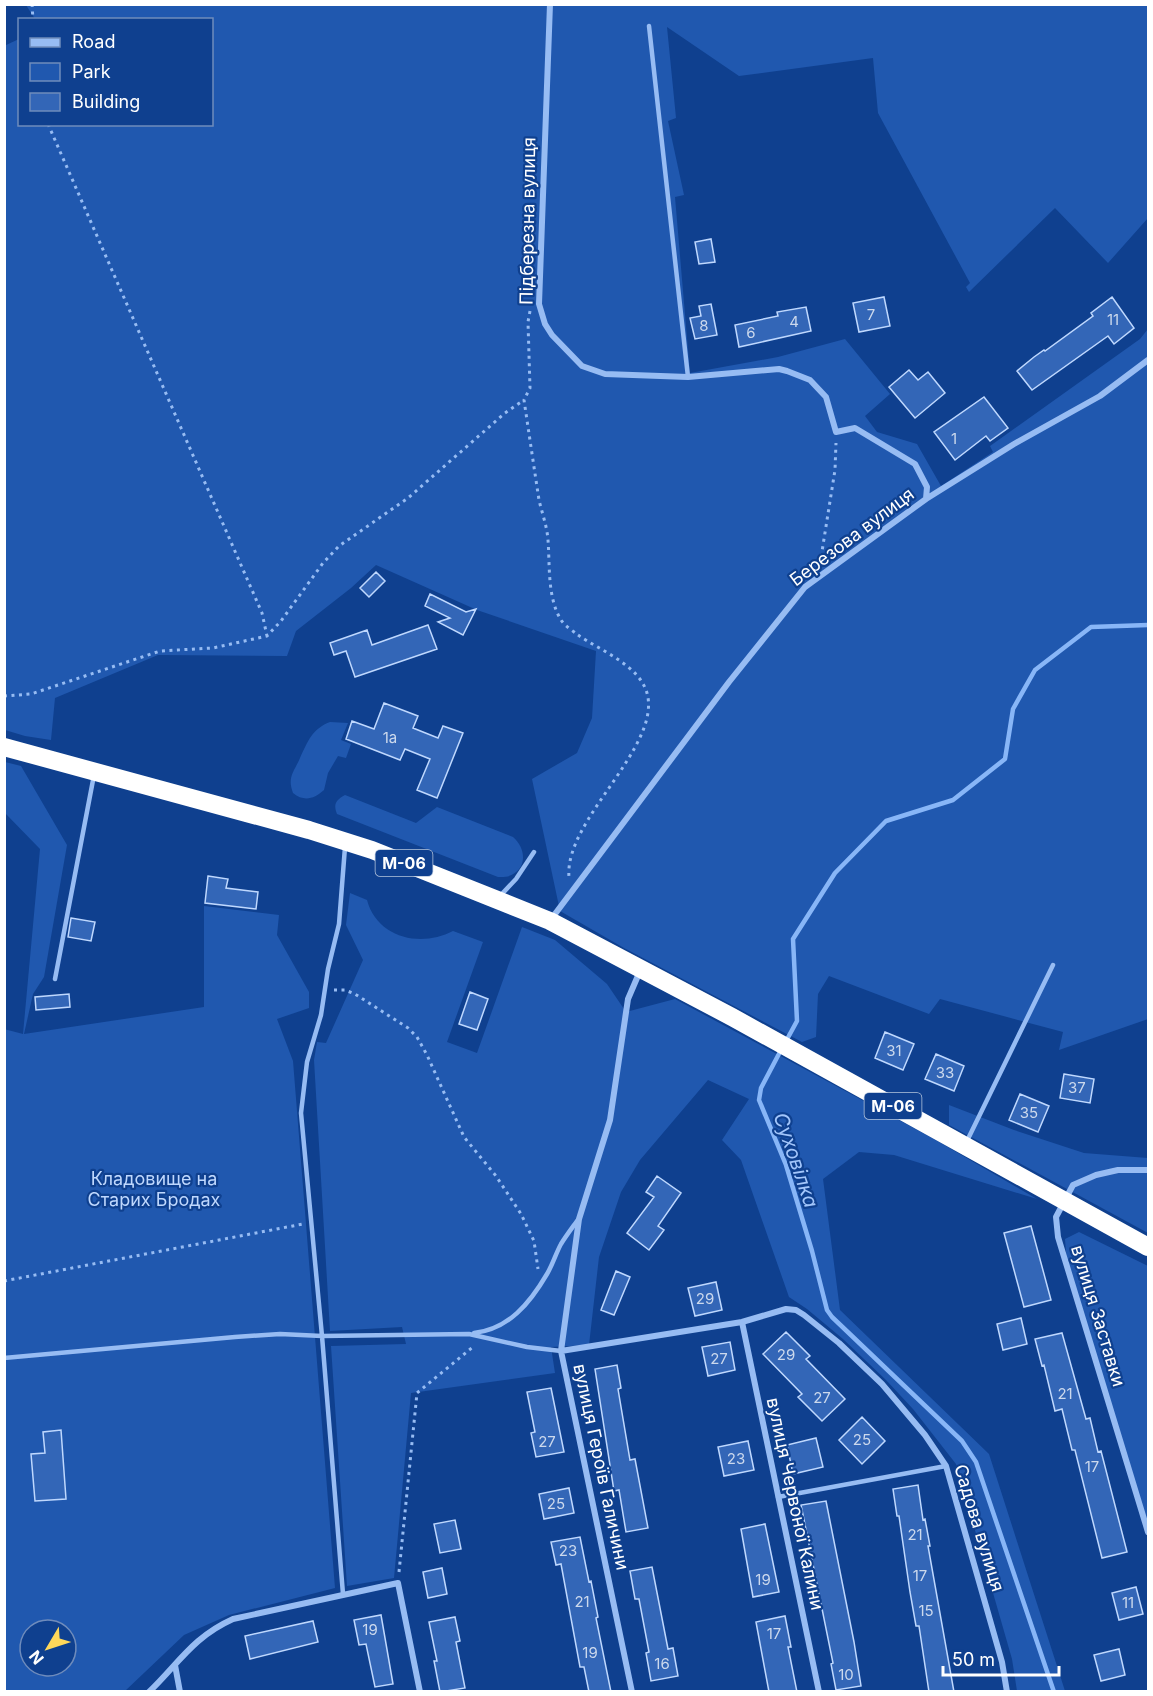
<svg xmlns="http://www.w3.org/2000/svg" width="1153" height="1696" viewBox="0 0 1153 1696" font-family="Inter,sans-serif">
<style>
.green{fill:#2058af;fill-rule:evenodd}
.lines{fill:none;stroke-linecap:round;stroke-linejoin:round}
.stream{stroke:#88b6f7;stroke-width:4.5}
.building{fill:#3366b7;stroke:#bfd8fe;stroke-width:1.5}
.path{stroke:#97bcf3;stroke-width:3;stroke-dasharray:3 4.5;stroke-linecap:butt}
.lane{stroke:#97bcf3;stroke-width:4.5}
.street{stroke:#97bcf3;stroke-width:6}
.highway{stroke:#fff;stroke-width:18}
.labels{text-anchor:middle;stroke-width:4.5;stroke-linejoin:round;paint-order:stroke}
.number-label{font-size:15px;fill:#ccd9ed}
.shield{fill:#0f408f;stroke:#b7c6dd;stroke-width:1.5}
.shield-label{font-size:16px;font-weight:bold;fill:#fff}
.street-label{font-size:18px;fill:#fff;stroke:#0f408f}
.park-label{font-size:18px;fill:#bfd8fe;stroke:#0f408f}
.water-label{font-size:20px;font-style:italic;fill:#a3c6fb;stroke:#0f408f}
</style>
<rect width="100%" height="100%" fill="#0f408f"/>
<path class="green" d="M26,5H1148V218L1108,263L1055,208L969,292L966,287L970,283L878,113L873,58L739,76L667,27L676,118L668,121L684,195L675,197L690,373L778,357L845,339L890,394L865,416L877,432L917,444L941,486L993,452L990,446L1140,339L1148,329V1019L1059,1050L1063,1032L940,999L929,1014L829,976L818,994L816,1037L802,1042L624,948L560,911L532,779L577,753L592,718L596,651L477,610L376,565L351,588L296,631L287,656L158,655L55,698L51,740L25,736L5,730L4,46L19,39L20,124H212V20L35,19Z
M330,722L348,723L341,740L351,744L346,758L338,756L328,773L324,790C314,799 304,802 293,793C287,777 294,772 300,758C308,741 312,729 330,722Z
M5,762L21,766L67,845L44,977L33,994L24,1034L204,1007V906L279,915L277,935L309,992V1008L277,1019L293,1061L335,1588L229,1615L184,1635L125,1691H5L4,1029L23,1034L40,849L5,813ZM30,1630H66V1666H30Z
M345,795L416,823L437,807L513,837C531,853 524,879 498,877L337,814C333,804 336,800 345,795Z
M350,893L367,900C377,938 421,948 453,931L483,942L447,1042L477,1053L522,927L555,940L607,984L626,1012L675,999L934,1139L1037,1199L894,1155L859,1152L823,1179L840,1310L989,1454L1065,1691H1017L1012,1659L956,1464L913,1409L886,1380L843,1339L807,1309L789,1297L741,1160L722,1140L749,1099L708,1080L640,1160L621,1192L599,1257L589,1345L551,1347L555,1373L411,1393L394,1578L347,1586L331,1346L406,1344L402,1327L330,1331L314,1060L317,1042L326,1043L363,960L346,925Z
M949,1105L1014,1130L1084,1153L1148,1158V1233L949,1125Z
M1079,1232L1148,1266V1532L1067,1265L1065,1239Z"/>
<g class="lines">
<path class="stream" d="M785,1043L797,1021L793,939L835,873L886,821L953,800L1005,759L1013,709L1035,670L1091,627L1148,625
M781,1050L761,1088L759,1100L786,1165L812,1251L827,1310L832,1317L962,1441L976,1462L1054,1692"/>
</g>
<path class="building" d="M711,239L715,262L699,264L695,242Z
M884,297L890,326L859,332L853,303Z
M1112,297L1134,328L1114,344L1108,336L1032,390L1017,371L1034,357L1044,350L1045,351L1093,316L1091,313Z
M711,304L717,335L695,339L690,318L701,316L699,306Z
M806,307L811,331L739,347L735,325L778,316L777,312Z
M909,370L918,380L928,372L945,393L915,418L889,387Z
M984,397L1008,428L990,441L986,436L955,460L934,432Z
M376,572L385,581L369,597L360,588Z
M430,594L466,612L476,609L463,635L438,622L450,618L425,606Z
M428,625L437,649L355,677L346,651L334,655L330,643L367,630L372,645Z
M384,703L418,716L413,728L438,738L443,726L463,733L437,798L417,790L430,759L405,749L400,760L346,739L352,721L374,729Z
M208,876L228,879L226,888L258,892L256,909L205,903Z
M71,918L95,922L91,941L68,937Z
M470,992L488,999L477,1030L459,1024Z
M69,994L70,1007L36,1010L35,997Z
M885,1032L914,1044L903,1070L875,1058Z
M936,1054L964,1066L954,1091L925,1079Z
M1064,1074L1094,1079L1090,1103L1060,1098Z
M1020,1094L1049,1106L1038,1132L1009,1120Z
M657,1176L681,1193L658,1226L664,1230L649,1250L627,1233L654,1197L646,1192Z
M1031,1226L1051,1300L1024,1307L1004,1233Z
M616,1271L630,1277L614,1315L601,1310Z
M716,1282L722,1310L695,1316L688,1288Z
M1021,1318L1027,1344L1003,1350L997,1324Z
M786,1332L810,1356L806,1359L845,1399L822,1421L798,1397L802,1394L763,1354Z
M1062,1333L1086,1419L1090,1418L1098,1452L1101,1451L1127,1552L1102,1558L1075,1450H1072L1062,1409L1055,1411L1044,1365L1042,1366L1035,1339Z
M730,1342L735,1370L708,1376L702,1347Z
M617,1365L621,1388L618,1389L630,1460L635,1459L648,1528L626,1532L619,1490L614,1491L595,1369Z
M551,1388L564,1452L536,1457L531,1433L535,1432L527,1392Z
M862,1417L885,1441L862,1464L839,1440Z
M61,1430L66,1499L35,1501L31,1454L45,1453L43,1432Z
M816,1438L823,1467L793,1474L787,1445Z
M748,1441L754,1470L724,1476L718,1447Z
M918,1485L923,1520L925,1519L930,1546H928L954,1692H929L919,1626H916L910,1592L899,1516H897L893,1489Z
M569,1488L574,1513L544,1519L539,1494Z
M826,1501L854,1642L861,1686L836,1690L831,1664L833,1663L801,1505Z
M455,1520L461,1549L440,1553L434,1524Z
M765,1524L779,1592L753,1597L741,1529Z
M580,1537L589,1582L591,1581L598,1617L596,1618L611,1692H589L584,1667H580L561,1564L556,1565L551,1542Z
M652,1567L668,1649L673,1648L678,1676L651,1681L646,1653L649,1652L639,1599H635L630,1571Z
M442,1568L447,1594L428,1598L423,1572Z
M1136,1587L1143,1614L1119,1620L1112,1593Z
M381,1615L393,1684L375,1687L366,1644L359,1645L354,1620Z
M785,1616L791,1647H788L797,1692H769L756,1622Z
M455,1617L460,1641L456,1642L465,1688L440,1692L434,1661H437L429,1622Z
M313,1621L318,1642L250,1659L245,1636Z
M1119,1649L1125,1675L1101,1681L1094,1655Z"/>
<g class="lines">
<path class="path" d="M32,4L33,20
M48,124L262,613L267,636
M530,311L528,322L530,388L524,400C529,434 534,467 539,500C542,513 547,526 548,540C550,565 547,597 561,620C565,626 573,631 578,635C601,651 639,665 647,693C662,747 564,820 569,877
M820,564L835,470L836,443
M4,696L31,694L160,651L213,648L267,636L281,621L323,563L339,546L408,498L505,413L524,400
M334,990H345L355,994L408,1028L417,1037L427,1055L464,1137L496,1176L521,1214L534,1241L538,1269
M4,1281L303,1224
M399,1572L417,1393L474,1346"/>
<path class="lane" d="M649,26L688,377
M499,897L516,879L534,852
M55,979L94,775
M966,1143L1053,965
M474,1333C509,1329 530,1303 547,1274C553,1264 556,1253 561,1244C566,1236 572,1228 577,1221
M4,1358L235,1337L280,1334L322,1336L301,1113L307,1062L321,1015L328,969L339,924L345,847
M778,1497L946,1466
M343,1594L322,1336L469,1334L527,1347L561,1351"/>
<path class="street" d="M550,4L539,304L545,324L552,335L582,366L605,374L688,377L779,369L787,371L810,380L826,397L836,432L855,428L915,464L927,487L926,499
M552,918L729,682L805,587L926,499L1014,444L1100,396L1148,360
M1148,1170H1118L1096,1175L1073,1185L1056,1217L1058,1237L1148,1532
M742,1322L819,1692
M561,1351L742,1322L786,1309L796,1310L804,1315L839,1343L882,1384L925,1435L946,1466L1002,1662L1007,1692
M175,1665L180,1692
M149,1692C179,1663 193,1637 233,1619L398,1583L420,1692
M632,1692L561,1351L579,1219L610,1120L628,999L640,971"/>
<path class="highway" d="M4,747L309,830L372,850L550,921L732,1017L1148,1247"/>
</g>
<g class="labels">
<g class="number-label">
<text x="871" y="320">7</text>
<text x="1113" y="325">11</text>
<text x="794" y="327">4</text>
<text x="704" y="331">8</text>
<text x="751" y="338">6</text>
<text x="954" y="444">1</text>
<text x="390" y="743">1а</text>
<text x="894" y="1056">31</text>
<text x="945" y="1078">33</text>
<text x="1077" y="1093">37</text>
<text x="1029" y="1118">35</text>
<text x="705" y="1304">29</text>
<text x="786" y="1360">29</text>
<text x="719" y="1364">27</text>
<text x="1065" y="1399">21</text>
<text x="822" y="1403">27</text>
<text x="862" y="1445">25</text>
<text x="547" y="1447">27</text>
<text x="736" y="1464">23</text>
<text x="1092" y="1472">17</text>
<text x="556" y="1509">25</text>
<text x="915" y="1540">21</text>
<text x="568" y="1556">23</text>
<text x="920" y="1581">17</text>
<text x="763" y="1585">19</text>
<text x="582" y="1607">21</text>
<text x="1128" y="1608">11</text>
<text x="926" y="1616">15</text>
<text x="370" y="1635">19</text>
<text x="774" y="1639">17</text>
<text x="590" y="1658">19</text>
<text x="662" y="1669">16</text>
<text x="846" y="1680">10</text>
</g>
<g class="shield">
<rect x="375.5" y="850" width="57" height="26" rx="4.5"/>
<rect x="864.5" y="1093" width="57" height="26" rx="4.5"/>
</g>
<g class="shield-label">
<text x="404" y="869">М-06</text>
<text x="893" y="1112">М-06</text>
</g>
<g class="street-label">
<text transform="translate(528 221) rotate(-89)" y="6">Підберезна вулиця</text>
<text transform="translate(852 537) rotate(-37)" y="6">Березова вулиця</text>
<text transform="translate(1098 1316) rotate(73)" y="6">вулиця Заставки</text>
<text transform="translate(601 1467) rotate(78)" y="6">вулиця Героїв Галичини</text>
<text transform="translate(795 1504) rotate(78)" y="6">вулиця Червоної Калини</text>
<text transform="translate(979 1528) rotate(73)" y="6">Садова вулиця</text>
</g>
<g class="park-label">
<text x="154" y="1185">Кладовище на<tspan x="154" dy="21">Старих Бродах</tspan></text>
</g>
<g class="water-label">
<text transform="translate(796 1160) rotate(71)" y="7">Суховілка</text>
</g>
</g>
<rect width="1153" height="1696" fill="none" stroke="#ffffff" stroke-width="12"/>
<rect x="18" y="18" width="195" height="108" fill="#0f408f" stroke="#6f8cbc" stroke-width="1.5"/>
<rect x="30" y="38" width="30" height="9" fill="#97bcf3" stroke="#6f8cbc" stroke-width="1.5"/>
<text x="72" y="48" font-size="18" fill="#ffffff">Road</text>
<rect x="30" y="63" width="30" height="18" fill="#2058af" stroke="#6f8cbc" stroke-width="1.5"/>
<text x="72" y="78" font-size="18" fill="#ffffff">Park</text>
<rect x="30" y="93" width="30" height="18" fill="#3366b7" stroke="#6f8cbc" stroke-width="1.5"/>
<text x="72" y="108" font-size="18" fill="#ffffff">Building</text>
<g transform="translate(48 1648) rotate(231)"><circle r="28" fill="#0f408f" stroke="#6f8cbc" stroke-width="1.5"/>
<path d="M0-4.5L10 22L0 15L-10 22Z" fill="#ffd85a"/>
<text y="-9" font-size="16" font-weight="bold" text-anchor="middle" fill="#ffffff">N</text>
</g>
<path d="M943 1666v9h116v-9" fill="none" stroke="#ffffff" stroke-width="3"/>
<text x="952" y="1666" font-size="18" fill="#ffffff" stroke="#0f408f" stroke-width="4.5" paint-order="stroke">50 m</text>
</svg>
